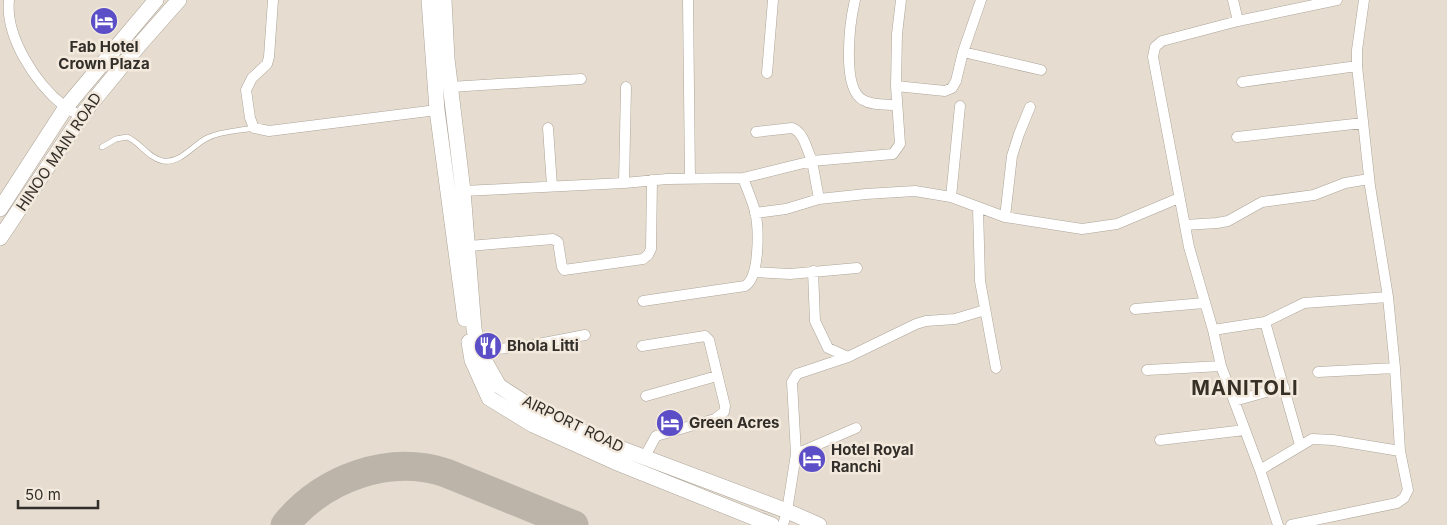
<svg xmlns="http://www.w3.org/2000/svg" width="1447" height="525" viewBox="0 0 1447 525" font-family="Inter,sans-serif">
<style>
.lines{fill:none;stroke-linecap:round;stroke-linejoin:round}
.taxiway{stroke:#bcb4a9;stroke-width:29}
.lane-casing{stroke:#ada498;stroke-width:6}
.street-casing{stroke:#ada498;stroke-width:11}
.secondary-casing{stroke:#ada498;stroke-width:16}
.lane{stroke:#fff;stroke-width:5}
.street{stroke:#fff;stroke-width:10}
.secondary{stroke:#fff;stroke-width:15}
.labels{text-anchor:middle;stroke-width:5;stroke-linejoin:round;paint-order:stroke}
.poi-label{font-size:15px;font-weight:bold;fill:#322e29;stroke:#f3eadd;text-anchor:start}
.street-label{font-size:15px;fill:#322e29;stroke:#f3eadd}
.district-label{font-size:20px;font-weight:bold;letter-spacing:1px;fill:#373026;stroke:#f3eadd}
</style>
<rect width="100%" height="100%" fill="#e6ddd0"/>
<g class="lines">
<path class="taxiway" d="M285,525C323,478 389,454 446,473L574,525"/>
<defs>
<path id="lane" d="M102,147L116,139L127,137C140,142 148,158 163,161C180,164 193,145 207,138C221,131 238,131 254,128"/>
<path id="street" d="M9,0C5,37 36,84 64,106C69,110 76,113 81,116
M273,0L269,57L267,64L252,78L246,90L250,118L254,128L269,131L437,110
M688,0L690,178
M855,0C850,21 841,88 863,100C873,106 886,104 897,105
M1233,0L1238,21
M963,52L1041,70
M767,73L773,0
M1242,82L1357,66
M896,86L945,91L952,88L956,81L963,52L981,0
M450,87L581,79
M548,128L552,186
M756,132L792,128C804,132 807,150 812,161L893,154L900,144L896,86L897,34L901,0
M1237,137L1363,123
M624,183L626,87
M463,191L624,183L667,179L743,178L812,161L819,199
M951,197L960,106
M978,208L980,281L996,368
M755,213L786,209L819,199L866,194L915,191L951,197L1005,217L1082,229L1117,224L1179,198
M1005,217L1012,156L1019,134L1030,107
M1185,225L1217,223L1228,221L1262,202L1314,195L1345,183L1369,179
M469,246L553,239L558,242L562,267L564,270L643,259L648,255L651,249L652,180
M813,271L815,321L828,348L848,357
M755,272L790,274L857,268
M643,301L745,286C760,277 759,228 755,211C752,200 747,189 743,178
M1135,309L1204,303
M1265,322L1300,445
M1213,330L1265,322L1304,303L1388,297
M642,346L705,336L709,340L725,406L724,412L715,419L656,436L644,458
M479,351L528,346L585,335
M1147,370L1221,366
M1318,372L1395,368
M646,396L717,376
M1234,401L1284,387
M1160,440L1245,430
M796,454L792,382L797,374L848,357L916,324L926,321L955,319L985,310
M1260,470L1312,439L1333,440L1400,451
M783,525L787,511L796,454L856,428
M1278,525L1260,470L1221,366L1213,330L1189,247L1153,57L1155,47L1162,41L1238,21L1337,0
M1291,525L1397,503L1404,498L1408,490L1400,451L1395,368L1388,297L1370,186L1357,66V50L1364,0"/>
<path id="secondary" d="M429,0L437,110L465,319
M444,0L447,59L463,191L474,329L479,351L499,386L536,410L617,447L787,511L819,525
M0,209L66,107L156,0
M0,238L85,111L140,44L179,0
M469,342L472,360L489,398L533,425L615,462L772,525"/>
</defs>
<use href="#lane" class="lane-casing"/>
<use href="#street" class="street-casing"/>
<use href="#secondary" class="secondary-casing"/>
<use href="#lane" class="lane"/>
<use href="#street" class="street"/>
<use href="#secondary" class="secondary"/>
</g>
<defs>
<symbol id="hotel-disc" viewBox="-11 -11 22 22"><circle r="9.5" fill="#5b4ec6" stroke="#f3eadd"/><path d="M-6-4.5h1.5V1H6V5H4.5V3h-9V5H-6ZM-4 0a1.8 1.8 0 1 1 3.6 0ZM.5 0V-2.5h3Q6-2.5 6 0Z" fill="#fff"/></symbol>
<symbol id="restaurant-disc" viewBox="-11 -11 22 22"><circle r="9.5" fill="#5b4ec6" stroke="#f3eadd"/><path d="M-5-6h1v4h1v-4h1v4h1v-4h1v5L-1.5 .5V6h-2V.5L-5-1ZM5-6V6H3V1.5H1.5Q1.5-4 5-6Z" fill="#fff"/></symbol>
</defs>
<g fill-rule="evenodd">
<use href="#hotel-disc" x="88" y="5" width="32" height="32"/>
<use href="#restaurant-disc" x="472" y="330" width="32" height="32"/>
<use href="#hotel-disc" x="654" y="407" width="32" height="32"/>
<use href="#hotel-disc" x="796" y="443" width="32" height="32"/>
</g>
<g class="labels">
<g class="poi-label">
<text x="104" y="52" text-anchor="middle">Fab Hotel<tspan x="104" dy="17">Crown Plaza</tspan></text>
<text x="507" y="351">Bhola Litti</text>
<text x="689" y="428">Green Acres</text>
<text x="831" y="455">Hotel Royal<tspan x="831" dy="17">Ranchi</tspan></text>
</g>
<g class="street-label">
<text transform="translate(59 152) rotate(-56)" y="5">HINOO MAIN ROAD</text>
<text transform="translate(573 424) rotate(26)" y="5">AIRPORT ROAD</text>
</g>
<g class="district-label">
<text x="1245" y="395">MANITOLI</text>
</g>
</g>
<path d="M18 500v8h80v-8" fill="none" stroke="#322e29" stroke-width="2.5"/>
<text x="25" y="500" font-size="15" fill="#322e29" stroke="#f3eadd" stroke-width="4" paint-order="stroke">50 m</text>
</svg>
